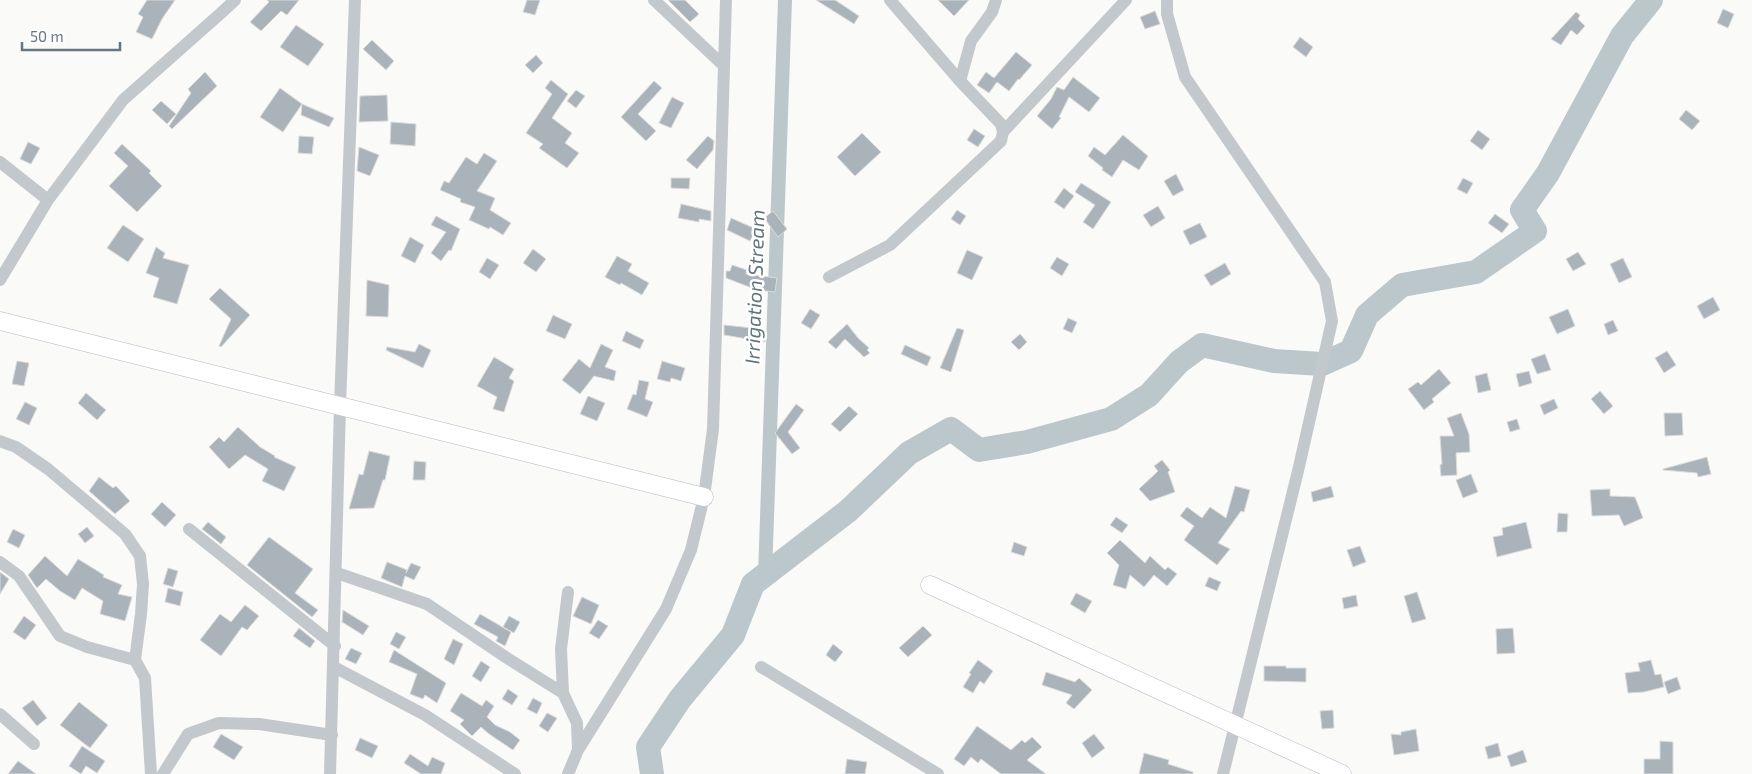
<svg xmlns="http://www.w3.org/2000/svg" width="1752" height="774" viewBox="0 0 1752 774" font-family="'Exo 2',sans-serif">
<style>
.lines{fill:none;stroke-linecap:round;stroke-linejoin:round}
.canal{stroke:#bbc7cb;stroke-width:14}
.river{stroke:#bbc7cb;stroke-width:24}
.building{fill:#aab3b9;stroke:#dcdcda}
.secondary-casing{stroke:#b3babf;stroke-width:19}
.street{stroke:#c3c8cc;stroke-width:12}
.secondary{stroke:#fff;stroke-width:18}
.labels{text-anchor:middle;stroke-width:5;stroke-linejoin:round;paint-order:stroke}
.water-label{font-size:20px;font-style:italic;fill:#60757c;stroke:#fff}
</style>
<rect width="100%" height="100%" fill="#fafaf8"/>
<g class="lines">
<path class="canal" d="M765,575L785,0"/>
<path class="river" d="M652,774L648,747L680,699L733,635L753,584L848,511L909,453L951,429L979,450L1027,442L1111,419L1149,395L1179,362L1202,345L1274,361L1322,364L1351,351L1367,315L1402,285L1476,272L1535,231L1522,210L1548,173L1622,36L1651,0"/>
</g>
<path class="building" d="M147,0H175L162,19L152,39L136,32L143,17L138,14Z
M267,0H299L287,15L281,11L261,31L250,22L269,2Z
M527,0H540L535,15L523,12Z
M668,0H685L699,14L690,22Z
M816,0H835L859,16L854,24Z
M938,0H969L954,16Z
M1723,9L1734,14L1728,28L1717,23Z
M1155,11L1160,24L1145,29L1140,17Z
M1576,12L1580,15L1578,19L1585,26L1577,35L1571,30L1561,45L1551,39Z
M296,25L324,44L308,66L280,47Z
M1300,37L1313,47L1306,57L1293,47Z
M372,40L394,61L386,70L363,49Z
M1016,52L1032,65L1019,80L1018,79L1009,91L997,82L989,93L977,85L986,72L994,78Z
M536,55L543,63L533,73L525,65Z
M205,72L217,86L172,129L169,126L191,93L188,89Z
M1073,77L1100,98L1089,112L1069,97L1059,117L1061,118L1052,129L1037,116L1051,99L1057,87L1064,90Z
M551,80L568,94L552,118L572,133L565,143L579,153L567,168L539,148L543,144L526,133L552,94L545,88Z
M654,81L662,88L638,114L656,131L646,141L621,117Z
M280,88L302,104L334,118L329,127L301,115L302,104L283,132L260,117Z
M576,90L585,96L576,108L567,101Z
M387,95L388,121L359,122L360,96Z
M672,97L684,103L671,128L659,123Z
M161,101L176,114L167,124L152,110Z
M1686,110L1700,121L1692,130L1679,119Z
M391,122L416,124L415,146L390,144Z
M974,129L985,136L978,147L967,140Z
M1478,130L1490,139L1482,150L1470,141Z
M862,133L881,152L855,176L837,157Z
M1123,135L1148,156L1139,170L1123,160L1112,177L1102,170L1103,168L1088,156L1094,147L1105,155Z
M299,136L314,137L312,154L298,153Z
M708,136L714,141L713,150L697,169L686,160Z
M28,142L40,148L31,164L20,159Z
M122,144L151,171L149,173L162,186L137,212L109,186L128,166L114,153Z
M359,147L379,155L370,176L357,171Z
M484,153L497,161L477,191L495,198L490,210L511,223L503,235L490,227L489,229L469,220L475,207L460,202L461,199L440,190L444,181L449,183L466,157L477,164Z
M1176,174L1184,190L1173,196L1164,181Z
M671,178H690L689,189L671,188Z
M1463,178L1473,183L1467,194L1457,189Z
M1081,183L1111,202L1093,229L1083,222L1095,205L1075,192Z
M1064,188L1074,196L1064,209L1054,202Z
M681,204L711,211V221L699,219V222L678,218Z
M1158,206L1165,218L1151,227L1143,215Z
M957,210L966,216L960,225L951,219Z
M773,211L787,229L778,237L764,218Z
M1495,214L1509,224L1502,233L1488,223Z
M436,216L460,229L451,251L449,250L441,261L431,253L446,232L431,225Z
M731,218L756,229L750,241L727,230Z
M1200,223L1207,237L1190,245L1183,231Z
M123,225L144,239L128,262L107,248Z
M410,237L424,245L415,263L401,256Z
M156,247L165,253L163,258L189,265L177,304L153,297L159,278L146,273Z
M533,249L546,259L536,272L523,263Z
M967,250L983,257L972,280L957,273Z
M1578,252L1586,264L1573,271L1566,259Z
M617,256L632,264L628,271L649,283L642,295L621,283L620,285L605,277Z
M1057,257L1069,264L1062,276L1050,268Z
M487,258L499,265L490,279L479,272Z
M1623,258L1632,277L1619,283L1610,264Z
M1225,263L1231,274L1211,286L1204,275Z
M732,265L747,270L746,274L777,278L775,292L757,290L726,278V271H730Z
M367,280L389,285L388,317L366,316Z
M220,288L250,315L221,347L219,346L231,319L209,299Z
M1713,297L1720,310L1704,319L1697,306Z
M810,309L820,315L811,329L801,323Z
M1568,309L1575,326L1557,334L1549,317Z
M553,315L572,324L565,339L546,331Z
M1068,318L1077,322L1072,333L1063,329Z
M1613,320L1618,331L1608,335L1604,324Z
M847,324L858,338L869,348L867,350L870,353L864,357L845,339L836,349L828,342Z
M724,325L752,328L767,332L765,342L724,335Z
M957,328L964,330L951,372L940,368Z
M626,331L644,340L640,349L622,341Z
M1020,334L1027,342L1019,350L1011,342Z
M419,344L431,350L423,368L386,350L387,347L415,352Z
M601,344L613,350L605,367L616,371L614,381L594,376L580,394L562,380L579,359L590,368Z
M905,345L931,357L927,366L901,354Z
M1667,351L1676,365L1664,373L1655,358Z
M1545,354L1551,370L1537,374L1531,359Z
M494,357L514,369L509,378L514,381L504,412L493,409L497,397L477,386Z
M17,361L29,363L24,386L12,384Z
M662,361L685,368L681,381L671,378L670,382L657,379Z
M1439,369L1451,383L1432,399L1434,402L1424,410L1408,389L1418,382L1421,385Z
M1529,371L1532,383L1519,387L1516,374Z
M1487,373L1491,390L1478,393L1475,376Z
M639,380L649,382L645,399L653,402L647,417L627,409L633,394L636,395Z
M1600,391L1613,406L1604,414L1591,399Z
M86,393L106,410L97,420L78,403Z
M588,396L605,403L597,421L580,414Z
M1554,399L1558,408L1544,415L1540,405Z
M25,402L37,408L29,425L16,419Z
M796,404L804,410L788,432L800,448L792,454L775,433Z
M849,406L858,414L840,432L831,424Z
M1461,413L1469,434L1470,452L1456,453L1457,475L1441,476L1440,465L1442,464L1440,436H1454L1447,418Z
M1664,413H1682L1683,435L1665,436Z
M1517,419L1520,429L1510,432L1507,422Z
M238,427L260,447L275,456L274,457L296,467L284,491L262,481L268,469L245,455L229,469L209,447L219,437L224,442Z
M369,451L390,456L385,480H383L374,508L349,509L359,474L363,475Z
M1707,457L1711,474L1698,477L1697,473L1663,470V469Z
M1162,460L1170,470L1168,472L1175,492L1150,501L1139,489L1158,471L1154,466Z
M414,461L426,462L425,480H413Z
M1471,474L1478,492L1463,498L1456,480Z
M99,477L113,488L116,486L130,501L115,514L89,491Z
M1235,486L1250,490L1244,512L1241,511L1218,543L1230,549L1217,565L1184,540L1194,526L1180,516L1187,507L1202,518L1210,507L1226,518Z
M1331,486L1334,497L1313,502L1311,492Z
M1610,489V496L1635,497L1643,518L1624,526L1619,515L1592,516L1590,490Z
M162,502L176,515L165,527L151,514Z
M1558,513L1568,514L1567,532H1557Z
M1116,517L1128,525L1122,533L1110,525Z
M208,522L226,537L221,544L202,529Z
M1526,522L1532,548L1497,557L1493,537L1503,535L1502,528Z
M87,527L94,536L85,543L78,534Z
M13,529L25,535L19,548L7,542Z
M269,537L313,569L295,593L318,610L312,617L247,565Z
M1120,540L1145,563L1150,556L1165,570L1168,567L1177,574L1167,586L1154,575L1144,587L1130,575L1126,589L1113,585L1119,565L1107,553Z
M1014,542L1027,547L1024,556L1011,552Z
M1360,546L1366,562L1353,567L1347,550Z
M45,556L67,576L78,559L104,575L103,577L122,585L118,594L132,597L125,621L100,614L103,601L82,588L75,600L60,591L46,579L37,588L28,575Z
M387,562L407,570L406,573L411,563L421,567L414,580L405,576L402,587L381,578Z
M168,568L178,571L173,587L163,584Z
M0,572L9,579L0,594Z
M1209,577L1221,582L1217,591L1205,586Z
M168,588L183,592L180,606L165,602Z
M1417,592L1426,619L1412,623L1404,596Z
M1076,593L1092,601L1085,613L1070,604Z
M1356,595L1358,606L1344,609L1342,598Z
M582,597L599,605L591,624L573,616Z
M245,605L259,616L247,630L242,627L221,656L200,640L220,614L231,622Z
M343,610L369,626L363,635L342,622Z
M480,614L511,632L505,646L496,641L498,637L474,624Z
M24,616L36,625L25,640L13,632Z
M509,616L520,622L514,633L503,627Z
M598,620L608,626L599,639L589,633Z
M923,626L932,635L908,657L899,648Z
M299,628L315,641L310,648L293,636Z
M1513,628L1515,653L1497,654L1496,629Z
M396,632L406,637L399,649L390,644Z
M453,639L463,644L454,665L444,659Z
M833,644L843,652L835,662L826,655Z
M351,648L362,653L356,664L345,659Z
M394,650L446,683L437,703L425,695L423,699L410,694L417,674L389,662Z
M978,660L993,671L984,684L980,681L973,693L963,687L971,674L969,673Z
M1651,660L1655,675L1661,674L1664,687L1644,692L1628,693L1625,673L1640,671L1638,663Z
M481,661L490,667L481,682L472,676Z
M1264,666H1286V668H1306V682L1264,681Z
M1046,672L1075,682L1079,678L1092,690L1074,709L1066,703L1072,695L1042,685Z
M1677,677L1681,689L1668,694L1664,682Z
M508,689L518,696L512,705L502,699Z
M461,693L482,706L486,700L494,706L487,717L495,725L510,732L520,740L513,750L489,734L481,727L472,736L460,724L464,720L450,711Z
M533,698L542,703L537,714L527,709Z
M33,700L47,718L37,726L22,708Z
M79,702L108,725L90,748L60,725Z
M1333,710L1334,728L1322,729L1320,711Z
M547,713L557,718L548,732L539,726Z
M977,726L1011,750L1022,740L1025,743L1032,737L1042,747L1027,760L1046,774H1001L981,759L978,763L971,757L964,766L954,759Z
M1416,729L1419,751L1394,755L1391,734L1401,735V732Z
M221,734L243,747L234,760L213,747Z
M1094,734L1105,748L1092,758L1082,743Z
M360,738L378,746L372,758L355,750Z
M1660,741L1673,742V774H1644V759H1660Z
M1498,743L1501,756L1488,759L1485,747Z
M82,746L105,761L97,773L86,766L81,774L69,766Z
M1523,750L1527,762L1511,767L1507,756Z
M1144,753L1169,760L1168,764L1193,772V774H1139Z
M410,754L428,766L432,757L445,763L441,774H421L404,763Z
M847,759L867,762L865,774H845Z
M18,761L36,774H8Z"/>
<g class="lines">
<defs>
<path id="secondary" d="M0,321L704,497
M930,585L1342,774"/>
</defs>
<use href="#secondary" class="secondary-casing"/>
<path class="street" d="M654,0L724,66
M1167,0V14L1185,77L1325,282L1332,321L1298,471L1223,774
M960,81L971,41L992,12L996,0
M1003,132L1126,0
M0,162L48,200
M829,277L890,245L1001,141L1003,132L1001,124L960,81L890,0
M0,280L48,200L123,100L221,13L235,0
M0,441L16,447L48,469L125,534L140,556L143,584L141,614L135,660
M189,529L335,646
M0,562L19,576L60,636L87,647L135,660L145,678L151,774
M337,573L427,604L507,658L563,693
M568,592L561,649L563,693L577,723L578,750L568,774
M334,667L425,715L515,774
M761,667L938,774
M0,714L34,744
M578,750L666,609L691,550L704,497L713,429L726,0
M163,774L188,734L219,723L259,724L332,735
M330,774L340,406L355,0"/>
<use href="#secondary" class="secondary"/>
</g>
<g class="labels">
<g class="water-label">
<text transform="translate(755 287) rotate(-88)" y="7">Irrigation Stream</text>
</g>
</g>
<path d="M22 42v8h98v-8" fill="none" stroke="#657683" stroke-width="2.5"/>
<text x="30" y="42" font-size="15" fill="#657683" stroke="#ffffff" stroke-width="4" paint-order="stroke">50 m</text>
</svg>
